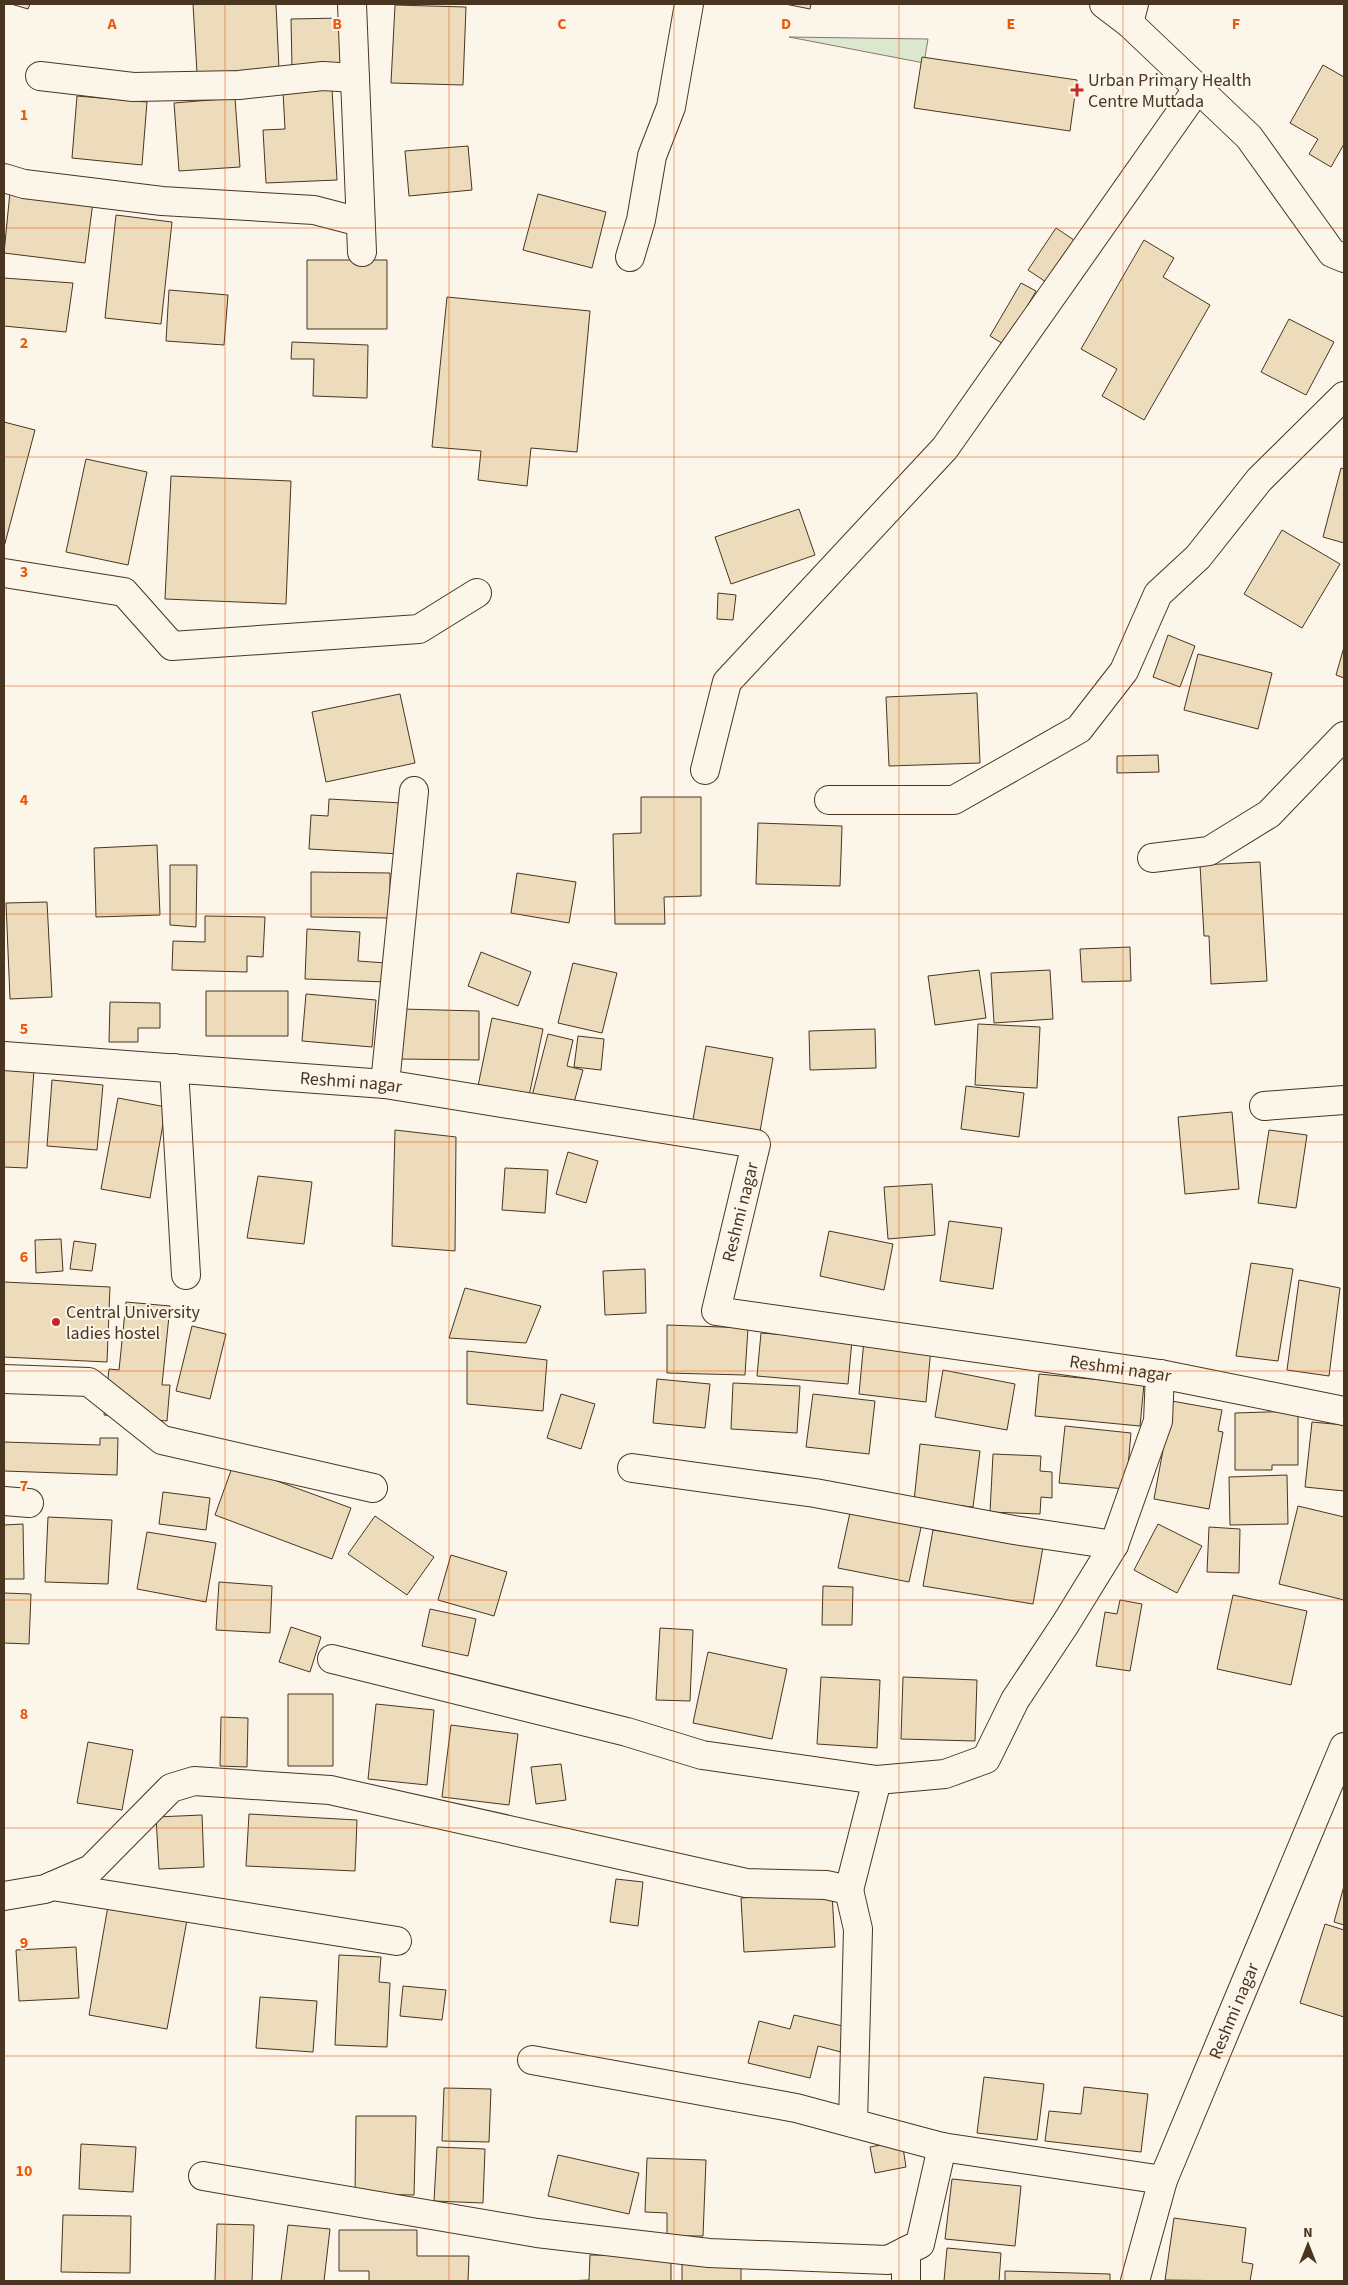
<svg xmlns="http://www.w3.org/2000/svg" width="1348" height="2285" viewBox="0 0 1348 2285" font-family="'Source Sans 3',sans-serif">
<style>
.green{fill:#dce7d0;stroke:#887966}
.building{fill:#ecdcbc;stroke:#4a3520}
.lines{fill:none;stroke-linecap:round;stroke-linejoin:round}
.street-casing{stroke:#4a3520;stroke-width:30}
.secondary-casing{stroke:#4a3520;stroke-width:30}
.street{stroke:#fbf6e9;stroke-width:28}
.secondary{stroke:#fbf6e9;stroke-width:28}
.grid{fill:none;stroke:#e8590c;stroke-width:1;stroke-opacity:0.55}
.poi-dot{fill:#c62828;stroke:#fbf6e9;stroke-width:2}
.labels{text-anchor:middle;stroke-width:4;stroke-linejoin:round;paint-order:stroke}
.poi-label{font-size:18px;fill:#4a3520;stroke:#fbf6e9;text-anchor:start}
.street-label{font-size:18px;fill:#4a3520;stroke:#fbf6e9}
.grid-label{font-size:16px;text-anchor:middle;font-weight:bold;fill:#e8590c;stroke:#fbf6e9;stroke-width:4;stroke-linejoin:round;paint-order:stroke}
</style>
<rect width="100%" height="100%" fill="#fbf6e9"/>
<path class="green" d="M789,37L928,39L924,63Z"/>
<path class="building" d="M11,4H30L28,9Z
M193,4H276L279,69L197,73Z
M785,4H811L810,9Z
M395,5L466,7L463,85L391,83Z
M342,18L343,67L292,68L291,19Z
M922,57L1077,80L1070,131L914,108Z
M1323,65L1344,77V144L1331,167L1309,154L1318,139L1290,123Z
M332,88L337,180L266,183L263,130L285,129L283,91Z
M77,96L147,102L142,165L72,158Z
M235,98L240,167L179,171L174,103Z
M468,146L472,190L409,196L405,151Z
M10,192L93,202L85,263L4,253Z
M538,194L606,212L592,268L523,250Z
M116,215L172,222L161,324L105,318Z
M1056,228L1077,242L1049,284L1028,270Z
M1144,240L1174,258L1163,277L1210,305L1144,420L1102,396L1117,369L1081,349Z
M307,260H387V329H307Z
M4,278L73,283L66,332L4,326Z
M1021,283L1036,291L1005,345L990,336Z
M169,290L228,295L224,345L166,341Z
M447,297L590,311L577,452L531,448L527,486L478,480L481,451L432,447Z
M1289,319L1334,342L1306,395L1261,372Z
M292,342L368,345L367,398L313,396L314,359H291Z
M4,422L35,430L4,547Z
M86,459L147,472L128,565L66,552Z
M1341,468L1344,469V543L1323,537Z
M171,476L291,481L286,604L165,599Z
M799,509L815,555L731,584L715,537Z
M1282,530L1340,564L1302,628L1244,594Z
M718,593L736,595L733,620L717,619Z
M1168,635L1195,646L1180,687L1153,677Z
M1344,647V678L1336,675Z
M1198,654L1272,673L1258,729L1184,710Z
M977,693L980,763L889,766L886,697Z
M400,694L415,763L326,782L312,712Z
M1158,755L1159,772L1117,773V756Z
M641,797H701V896L664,897L665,924H615L613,834L641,833Z
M329,799L402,803L400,854L309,849L311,815L328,816Z
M758,823L842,826L840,886L756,884Z
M157,845L160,915L96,917L94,848Z
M1260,862L1267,981L1211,984L1209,936H1204L1200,865Z
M170,865H197L196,927L170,925Z
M311,872L390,873V918L311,917Z
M517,873L576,882L569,923L511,913Z
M47,902L52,997L10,999L6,903Z
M205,916L265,917L263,957L247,956V972L172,970L173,941L205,942Z
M307,929L360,932L358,961L386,963V982L305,979Z
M1130,947L1131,981L1082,982L1080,949Z
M481,952L531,972L518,1006L468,986Z
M573,963L617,973L602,1033L558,1023Z
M979,970L986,1018L935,1025L928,976Z
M1050,970L1053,1019L994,1023L991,973Z
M206,991H288V1036H206Z
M306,994L376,1000L372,1047L302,1041Z
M110,1002L160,1003V1028H138V1042H109Z
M401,1009L479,1011V1060L400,1059Z
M492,1018L543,1029L529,1096L478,1086Z
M978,1024L1040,1027L1037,1088L975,1085Z
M875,1029L876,1068L810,1070L809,1031Z
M548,1034L573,1040L567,1066L583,1070L573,1106L532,1096Z
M578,1036L604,1039L601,1070L574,1067Z
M706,1046L773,1058L759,1137L692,1125Z
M4,1068L34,1070L27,1168L4,1167Z
M52,1080L103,1085L97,1150L47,1146Z
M966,1086L1024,1093L1019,1137L961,1129Z
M118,1098L166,1107L150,1198L101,1189Z
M1232,1112L1239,1189L1185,1194L1178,1117Z
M395,1130L456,1137L455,1251L392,1246Z
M1269,1130L1307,1135L1296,1208L1258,1203Z
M568,1152L598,1161L586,1203L556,1194Z
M505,1168L548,1170L545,1213L502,1210Z
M258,1176L312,1182L304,1244L247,1238Z
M932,1184L935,1235L888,1239L884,1187Z
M949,1221L1002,1228L993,1289L940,1281Z
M829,1231L893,1244L884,1290L820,1276Z
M61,1239L63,1271L36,1273L35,1240Z
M74,1241L96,1244L92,1271L70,1269Z
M1251,1263L1293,1269L1278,1361L1236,1356Z
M645,1269L646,1313L605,1315L603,1271Z
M1299,1280L1340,1288L1329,1376L1287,1370Z
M4,1282L110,1287L107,1362L4,1357Z
M465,1288L541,1306L526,1343L449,1338Z
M126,1302L170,1306L162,1385H170L167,1421L104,1415L109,1369L119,1370Z
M667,1325L748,1328L745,1375L667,1373Z
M192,1326L226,1334L210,1399L176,1391Z
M761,1333L852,1340L848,1384L757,1376Z
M864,1340L931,1348L926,1402L859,1394Z
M467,1351L547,1360L543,1411L467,1404Z
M943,1370L1015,1384L1007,1430L935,1417Z
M1039,1374L1144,1384L1140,1426L1035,1416Z
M657,1379L710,1384L705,1428L653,1423Z
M733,1383L800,1386L797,1433L731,1429Z
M561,1394L595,1404L581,1449L547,1438Z
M813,1394L875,1401L869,1454L806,1447Z
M1172,1401L1222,1410L1218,1431L1223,1432L1209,1509L1154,1499Z
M1298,1411V1465H1272V1470H1235V1413Z
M1312,1422L1344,1425V1491L1305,1487Z
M1065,1426L1131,1433L1126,1489L1059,1483Z
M100,1438H118L117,1475L4,1471V1442L100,1445Z
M920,1444L980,1451L973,1507L914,1501Z
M993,1454L1041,1456L1040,1471L1052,1472V1498L1041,1497L1040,1514L990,1512Z
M233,1465L351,1508L332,1559L215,1515Z
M1287,1475L1288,1524L1230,1525L1229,1477Z
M163,1492L210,1498L206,1530L159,1524Z
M1298,1506L1344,1517V1600L1279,1584Z
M851,1508L922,1523L909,1582L838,1568Z
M375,1516L434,1557L407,1595L348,1554Z
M48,1517L112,1520L108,1584L45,1582Z
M23,1524L24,1579H4V1525Z
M1158,1524L1202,1546L1177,1593L1134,1570Z
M1209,1527L1240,1529L1239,1573L1207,1572Z
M933,1530L1043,1547L1033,1604L923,1586Z
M147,1532L216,1543L206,1602L137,1589Z
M451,1555L507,1572L494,1616L438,1600Z
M219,1582L272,1586L270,1633L216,1630Z
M823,1586L853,1587L852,1625H822Z
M4,1593L31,1594L29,1644L4,1643Z
M1233,1595L1307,1611L1291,1685L1217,1669Z
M1120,1600L1142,1604L1130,1671L1096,1666L1105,1612L1117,1614Z
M430,1609L476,1619L468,1656L422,1646Z
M291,1627L321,1637L310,1672L279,1662Z
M660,1628L693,1630L690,1701L656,1700Z
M708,1652L787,1669L772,1739L693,1723Z
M821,1677L880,1680L877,1748L817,1744Z
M903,1677L977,1680L975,1741L901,1739Z
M288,1694H333V1766H288Z
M376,1704L434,1710L427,1785L368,1779Z
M221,1717L248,1718L247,1767L220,1766Z
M451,1725L518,1734L509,1805L442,1797Z
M88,1742L133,1750L122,1810L77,1803Z
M561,1764L566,1800L536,1804L531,1767Z
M249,1814L357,1820L355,1871L246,1866Z
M202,1815L204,1867L159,1869L156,1817Z
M616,1879L643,1882L638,1926L610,1922Z
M1344,1886V1925L1334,1922Z
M832,1892L835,1947L744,1952L741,1898Z
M108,1906L187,1920L167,2029L89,2015Z
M1325,1924L1344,1930V2017L1300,2003Z
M76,1947L79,1998L19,2001L16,1950Z
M339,1955L381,1957L379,1982L390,1983L387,2047L335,2045Z
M403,1986L446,1990L442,2020L400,2016Z
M260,1997L317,2001L313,2052L256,2048Z
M794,2015L847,2027L841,2052L818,2046L810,2078L748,2063L759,2021L790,2029Z
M984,2077L1044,2084L1037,2140L977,2133Z
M1084,2087L1148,2094L1141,2152L1045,2141L1049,2111L1081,2114Z
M444,2088L491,2089L489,2142L442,2141Z
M356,2116H416L414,2195L355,2194Z
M902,2141L906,2167L875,2173L870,2147Z
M81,2144L136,2147L133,2192L79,2189Z
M437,2147L485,2149L483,2203L434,2201Z
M558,2155L639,2173L629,2214L548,2196Z
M647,2158L706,2160L703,2236H667V2213L645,2212Z
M952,2179L1021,2186L1015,2246L945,2239Z
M63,2215L131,2216L130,2273L61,2272Z
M1174,2218L1246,2228L1242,2262L1253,2264L1250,2281L1165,2280Z
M217,2224L254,2225L252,2281H215Z
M288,2225L330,2229L324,2281H281Z
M339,2230H417V2256H469L468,2281H369V2271H339Z
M947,2248L1001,2253L999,2281H944Z
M590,2255L671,2256V2281H565L589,2280Z
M682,2263L741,2264V2281H682Z
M1005,2271L1110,2274V2281H1005Z"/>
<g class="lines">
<defs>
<g id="street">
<path d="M352,4L362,252"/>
<path d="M1129,23L1134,4"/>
<path d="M40,76L133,87L239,85L323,76L355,78"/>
<path d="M4,178L24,184L162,201L314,210L360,222"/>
<path d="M630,257L641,220L652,156L671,107L689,4"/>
<path d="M4,573L124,592L172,646L419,629L477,593"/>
<path d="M705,770L727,682L945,448L1198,88"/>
<path d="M829,800H954L1079,729L1124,671L1158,594L1198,557L1259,480L1344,396"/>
<path d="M1152,858L1209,851L1269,814L1344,736"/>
<path id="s1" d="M4,1056L385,1084L756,1144L716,1311L1160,1374L1344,1411"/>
<path d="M174,1068L186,1275"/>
<path d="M385,1084L414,791"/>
<path d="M1264,1106L1344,1100"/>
<path d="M4,1379L89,1382L162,1440L373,1488"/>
<path d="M632,1468L815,1493L1014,1530L1114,1545"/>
<path d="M4,1501L29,1503"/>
<path d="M332,1659L627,1732L702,1755L877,1780L945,1774L986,1759L1015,1700L1066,1623L1114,1545L1158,1421L1160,1374"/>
<path d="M52,1886L397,1941"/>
<path d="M849,1890L877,1780"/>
<path d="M4,1896L45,1889L91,1869L171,1788L194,1781L330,1790L746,1883L826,1885L849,1890L858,1929L853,2123"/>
<path d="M532,2060L796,2108L942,2147L1163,2180"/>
<path d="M203,2176L537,2233L709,2253L888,2260L920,2244L942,2147"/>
<path d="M906,2251V2281"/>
<path id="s2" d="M1135,2281L1163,2180L1344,1747"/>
</g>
<path id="secondary" d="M1104,4L1129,23L1249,137L1332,253L1344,258"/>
</defs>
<use href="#street" class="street-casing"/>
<use href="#secondary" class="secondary-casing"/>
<use href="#street" class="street"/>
<use href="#secondary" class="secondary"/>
</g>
<path class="grid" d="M225,4V2281M449,4V2281M674,4V2281M899,4V2281M1123,4V2281M4,228H1344M4,457H1344M4,686H1344M4,914H1344M4,1142H1344M4,1371H1344M4,1600H1344M4,1828H1344M4,2056H1344"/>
<g class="poi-dot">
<path d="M1074.5 82.5h5v5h5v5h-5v5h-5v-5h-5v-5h5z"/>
<circle cx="56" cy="1322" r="5"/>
</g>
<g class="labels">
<g class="poi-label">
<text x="1088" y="86">Urban Primary Health<tspan x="1088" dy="21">Centre Muttada</tspan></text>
<text x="66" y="1318">Central University<tspan x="66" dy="21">ladies hostel</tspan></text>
</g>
<g class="street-label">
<text dy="6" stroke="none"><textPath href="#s1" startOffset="348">Reshmi nagar</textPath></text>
<text transform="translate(740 1212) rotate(-76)" y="6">Reshmi nagar</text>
<text dy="6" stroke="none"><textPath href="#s1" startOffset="1338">Reshmi nagar</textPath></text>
<text dy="6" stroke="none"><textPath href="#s2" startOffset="288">Reshmi nagar</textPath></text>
</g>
</g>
<g class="grid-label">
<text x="112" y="29">A</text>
<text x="337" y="29">B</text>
<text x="562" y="29">C</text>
<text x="786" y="29">D</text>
<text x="1011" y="29">E</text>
<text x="1236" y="29">F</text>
<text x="24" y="120">1</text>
<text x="24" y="348">2</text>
<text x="24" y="577">3</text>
<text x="24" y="805">4</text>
<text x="24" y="1034">5</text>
<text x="24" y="1262">6</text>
<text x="24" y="1491">7</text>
<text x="24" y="1719">8</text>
<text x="24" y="1948">9</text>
<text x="24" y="2176">10</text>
</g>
<rect width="1348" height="2285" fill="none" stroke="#4a3520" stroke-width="10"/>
<g transform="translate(1308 2245)" stroke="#fbf6e9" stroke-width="4" paint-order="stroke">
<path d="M0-4L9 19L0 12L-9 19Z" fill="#4a3520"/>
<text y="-8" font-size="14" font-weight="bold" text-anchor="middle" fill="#4a3520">N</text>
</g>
</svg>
